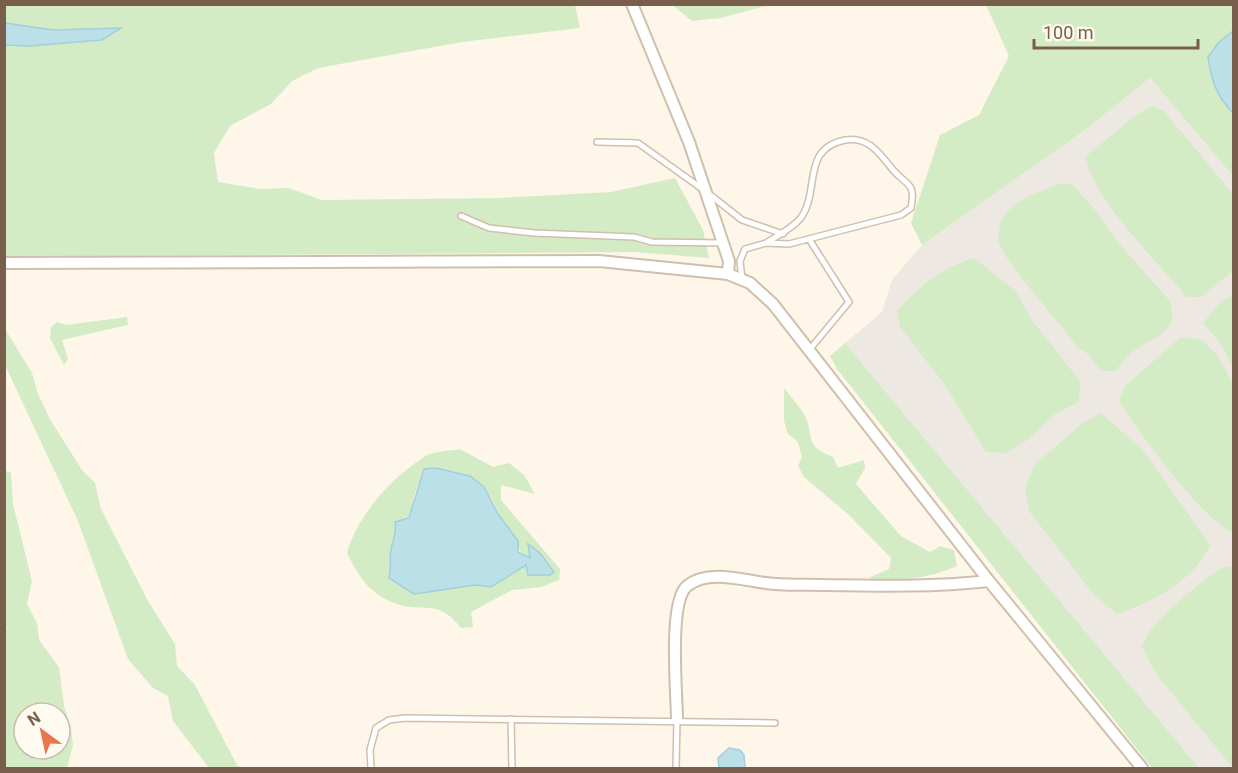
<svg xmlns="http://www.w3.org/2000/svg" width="1238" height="773" viewBox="0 0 1238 773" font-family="Roboto,sans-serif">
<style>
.industrial{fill:#eee8e2}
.green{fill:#d4ecc6;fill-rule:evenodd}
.water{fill:#bce0e8;stroke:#a2cfda;stroke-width:1.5}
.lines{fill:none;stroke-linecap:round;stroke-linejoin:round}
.lane-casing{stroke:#d0bfad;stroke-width:8}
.street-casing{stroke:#d0bfad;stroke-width:14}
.lane{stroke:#fff;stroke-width:5}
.street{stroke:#fff;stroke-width:10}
</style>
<rect width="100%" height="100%" fill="#fdf6e9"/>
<path class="industrial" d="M1150,78L1233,176V768H1199L845,343L882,312L892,280L922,245L1085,130Z"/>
<path class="green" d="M4,5H575L580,28L462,42L318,68L292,81L271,104L230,126L214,153L218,182L260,189L288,188L322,200L500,198L611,192L675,178L703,230L709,258L636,252L5,257V45L30,46L120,28L53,30L5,23Z
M672,5H769L721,18L692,21Z
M986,5H1233V31L1219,42L1224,104L1233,113V176L1150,78L1085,130L922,245L911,223L940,135L979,115L1009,56Z
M1153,106L1164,111L1233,194V271L1201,297H1187C1160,265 1090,196 1086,156L1136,115Z
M1059,184H1072L1096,211L1117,241L1169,300C1183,332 1151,338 1131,353C1125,358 1120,365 1116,371H1101L1088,354L1077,347C1062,324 1001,260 998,239C998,235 1000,225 1001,221C1009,201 1041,191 1059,184Z
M974,258L1016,291L1031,319L1080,381L1079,402L1055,414L1029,439L1006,453L986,452L945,385L900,327L897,311C919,286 942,268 974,258Z
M1233,294V368L1221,344L1203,323L1218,305Z
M127,317L128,325L62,340L68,359L64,365L50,338L51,327L57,322L66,325Z
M5,329L32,373L38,394L51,421L82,470L95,483L101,509L148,601L175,644L177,666L195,685L237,765L242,768H209L173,721L168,696L153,688L128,659L78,521L5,365Z
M1181,337L1202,340L1219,357L1233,384V533C1201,519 1139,432 1119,401L1124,387Z
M845,343L1199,768H1152L837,369L830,356Z
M784,388C791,397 800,407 805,416C815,438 803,445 833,457L838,468L864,460L865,468L856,484L901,536L930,552L940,546L954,550L957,566C930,578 897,583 868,578L889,569L891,558L849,515L804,477L798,466L802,457L798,442L788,434L784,421Z
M1101,413L1143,450L1210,545C1195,580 1151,603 1117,614L1094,595L1029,511L1025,489L1034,465L1084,422Z
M460,449L493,467L509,463L524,475L535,494L501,485V500L560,569L559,580L541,587L512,590L471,612L473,627L461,628C437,597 423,614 394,603C369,593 358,576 347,553C357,516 392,477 424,457C434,451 450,451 460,449ZM436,468C446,471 459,471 469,476C502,492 499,542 530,558L528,545L550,575L526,564L491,587L476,585L414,594L389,578L393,564L390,551L413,509L414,496L424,469Z
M4,470L11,473L13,504L32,581L27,604L37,623L39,640L59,667L64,706L71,728L73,745L67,768H5V628H8L4,625ZM24,713H60V749H24Z
M1224,566L1234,568L1233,768L1157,675L1142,647C1149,621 1200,583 1224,566Z"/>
<path class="water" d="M5,23L53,30L121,28L102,40L30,46L5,45Z
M1233,31V113C1217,97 1211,80 1208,57L1219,42Z
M436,468L470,476L484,487L498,514L518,541V552L530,558L528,544L540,553L554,572L550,575H528L526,565L491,587L476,585L414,594L389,578C392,567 389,557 391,550C393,538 397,534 395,522L409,518L424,469Z
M729,748L740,750L744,755L745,768H719L718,758Z"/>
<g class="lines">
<defs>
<path id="lane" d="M597,142L638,143L701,188
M709,194L742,220L783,234
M461,216L489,228L534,233L634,237L652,242L723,243
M809,239L849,302L810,349
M742,279L740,261L745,249L766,243L789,244L901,215L911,208C916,182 907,186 893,170C880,154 869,136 845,140C800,149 821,192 800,219C791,229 777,236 766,243
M511,719L512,768
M371,768L370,750L376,728L389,720L405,718L775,723
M676,768L677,720"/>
<path id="street" d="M632,4L689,142L729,261L728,274
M4,263L599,261L728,274L750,283L773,304L989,581L1142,768
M677,720C677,694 668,602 687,586C708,569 742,580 766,583C785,586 806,584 825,585C880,586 935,587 989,581"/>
</defs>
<use href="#lane" class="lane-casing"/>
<use href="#street" class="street-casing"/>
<use href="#lane" class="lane"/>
<use href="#street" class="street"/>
</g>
<rect width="1238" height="773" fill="none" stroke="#795e4b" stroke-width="12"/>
<g transform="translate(42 731) rotate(327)"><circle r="28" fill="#fffaf0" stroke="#c9bcae" stroke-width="1.5"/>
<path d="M0-4.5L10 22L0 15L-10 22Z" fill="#ea764b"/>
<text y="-9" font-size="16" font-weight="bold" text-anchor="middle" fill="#795e4b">N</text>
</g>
<path d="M1034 39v9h164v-9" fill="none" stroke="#795e4b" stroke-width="3"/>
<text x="1043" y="39" font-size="18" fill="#795e4b" stroke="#fffaf0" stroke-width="4.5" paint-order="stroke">100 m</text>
</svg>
